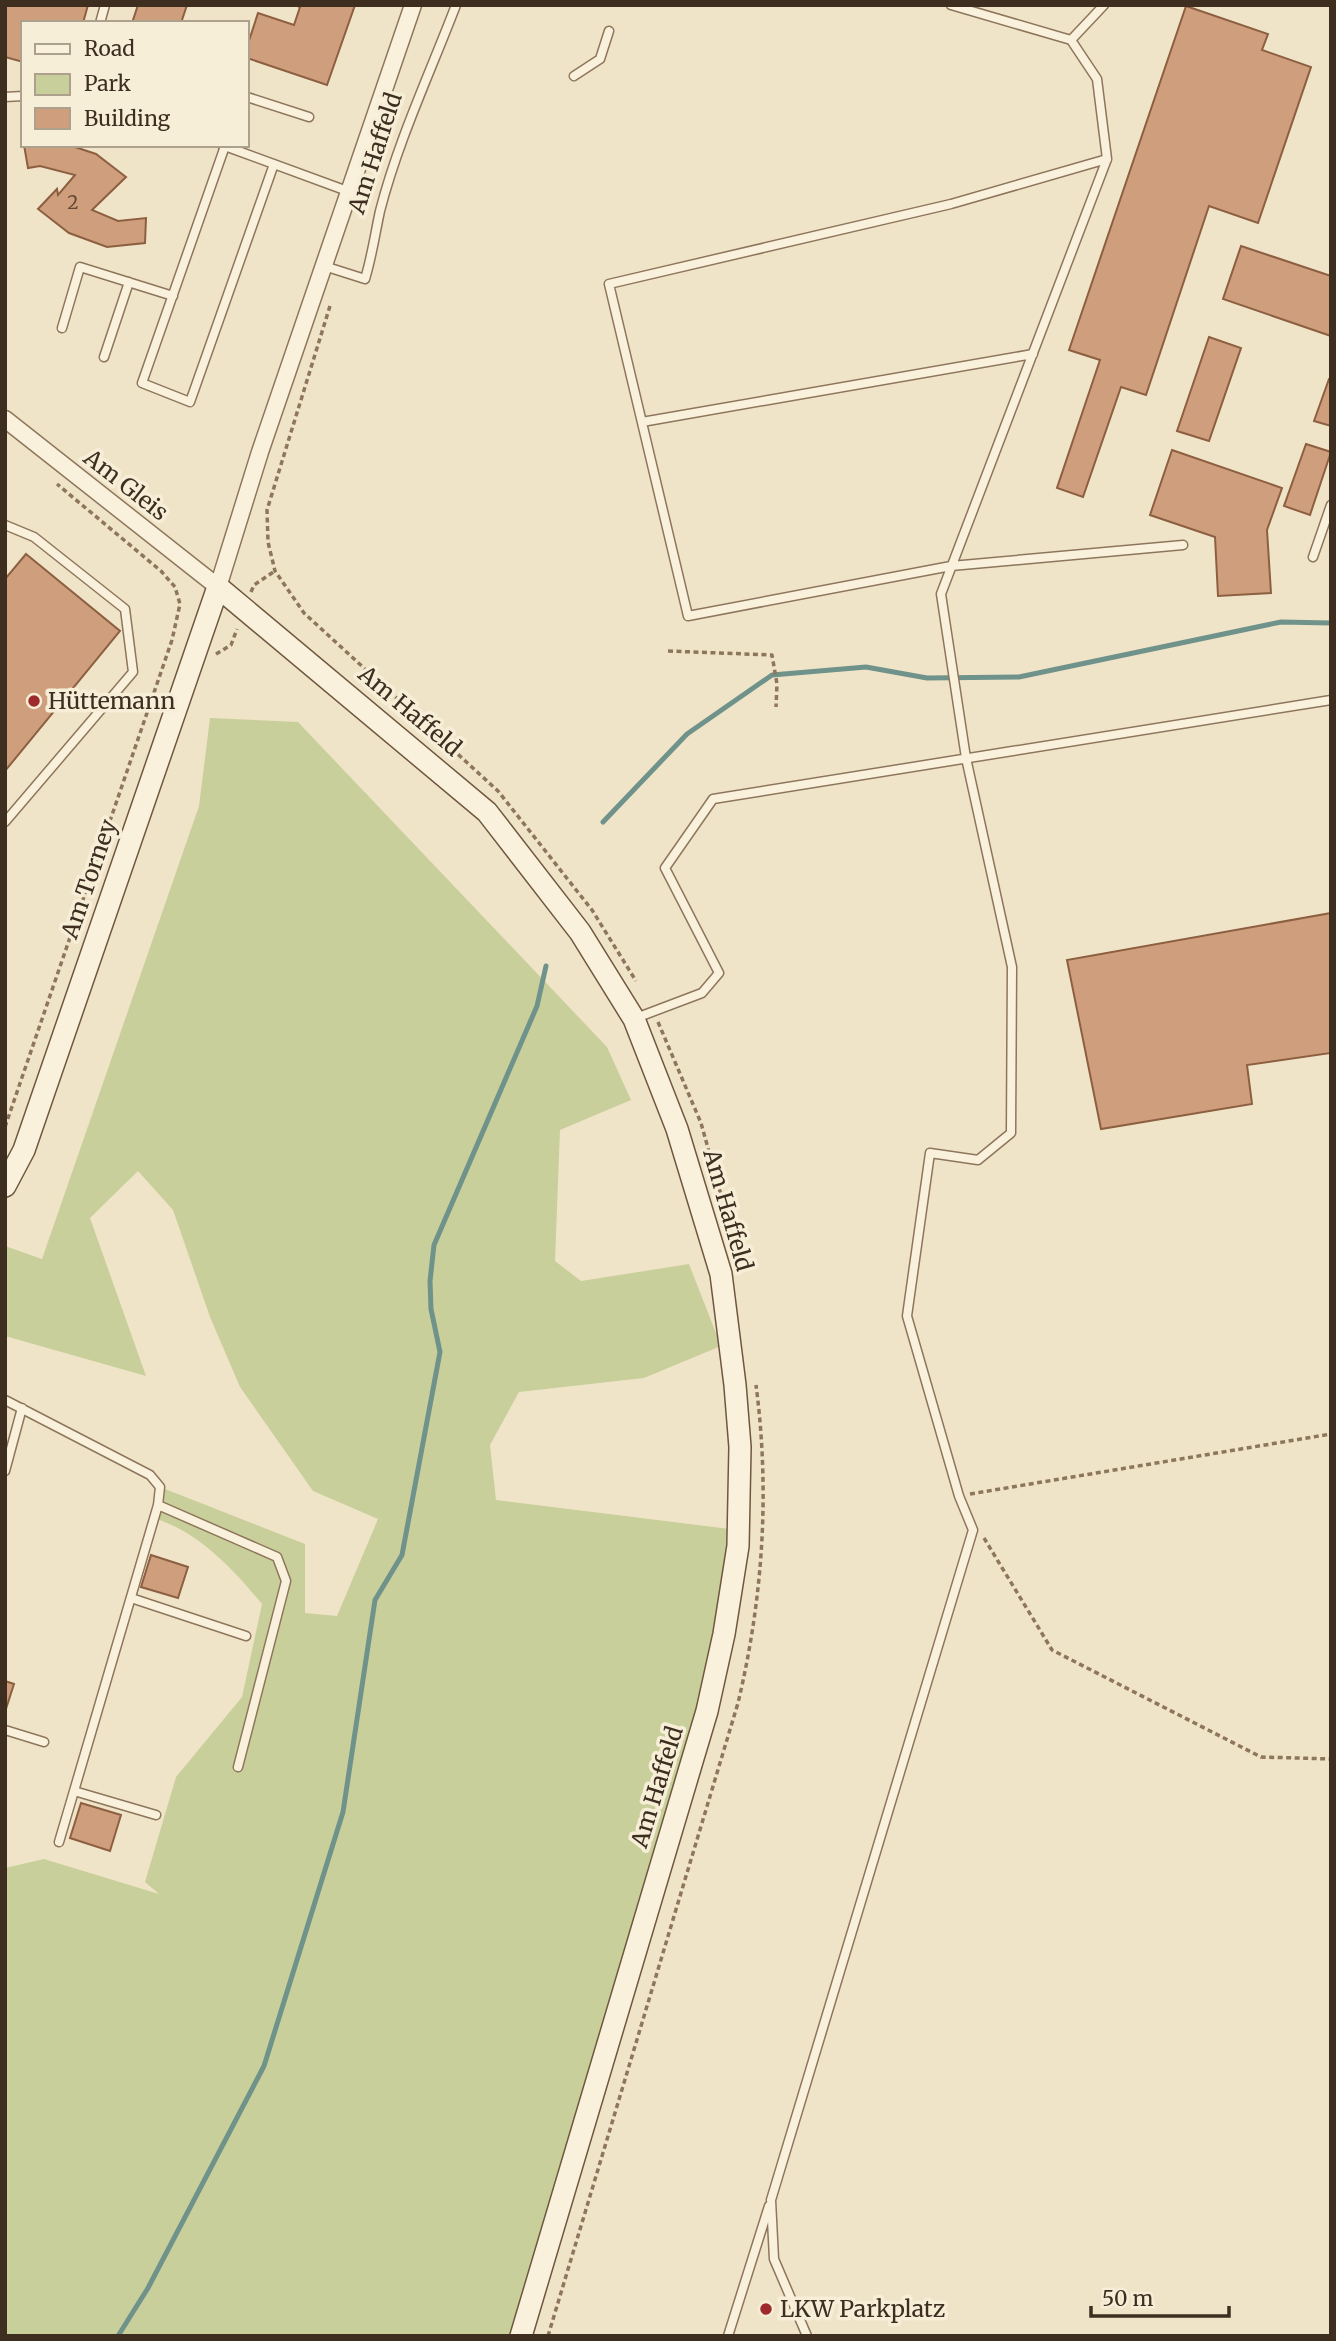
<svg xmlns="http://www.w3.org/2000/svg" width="1336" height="2341" viewBox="0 0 1336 2341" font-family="Merriweather,serif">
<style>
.green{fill:#c9cf9b}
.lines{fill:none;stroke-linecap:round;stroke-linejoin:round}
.stream{stroke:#6f938a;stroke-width:5}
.building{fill:#cf9f7d;stroke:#8d5f41;stroke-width:2}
.lane-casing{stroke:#8d765c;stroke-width:11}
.street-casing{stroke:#8d765c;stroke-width:19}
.secondary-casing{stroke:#6f573f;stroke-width:24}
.path{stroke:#8d765c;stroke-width:3.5;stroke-dasharray:5 3.5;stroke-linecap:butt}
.lane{stroke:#faf1dc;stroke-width:8}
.street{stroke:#faf1dc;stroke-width:16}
.secondary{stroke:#faf1dc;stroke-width:21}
.poi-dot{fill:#9e2a2b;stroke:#f7eed8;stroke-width:2.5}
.labels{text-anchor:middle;stroke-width:7;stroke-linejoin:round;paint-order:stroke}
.number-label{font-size:19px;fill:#624a37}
.street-label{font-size:23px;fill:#3d2e20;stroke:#f7eed8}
.poi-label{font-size:23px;fill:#3d2e20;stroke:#f7eed8;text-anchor:start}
</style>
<rect width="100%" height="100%" fill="#f0e4c8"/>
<path class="green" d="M210,718L298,722L607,1047L631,1100L560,1130L555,1261L581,1281L689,1264L721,1346L644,1378L519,1392L490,1445L496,1500L738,1530L724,1634L521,2336H5V1868L44,1859L159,1894L145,1882L176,1777L242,1697L262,1604C232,1568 200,1533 154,1518L160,1487L305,1544V1613L337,1616L378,1519L313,1491L240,1387L210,1317L173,1210L138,1171L90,1218L146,1376L5,1336V1246L42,1259L199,806Z"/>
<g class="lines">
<path class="stream" d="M603,822L687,734L772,675L866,667L927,678L1019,677L1281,622L1331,623
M118,2336L148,2288L264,2066L343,1812L375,1600L402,1555L440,1352L431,1309L430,1281L434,1245L537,1006L546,966"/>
</g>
<path class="building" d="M5,5H88L83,23H23V62L5,57Z
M138,5H187L181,23H132Z
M295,5H355L327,85L247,58V47L258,13L294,25L300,7Z
M1186,6L1268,34L1262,50L1311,67L1258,223L1209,206L1146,395L1121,387L1083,497L1057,488L1100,360L1069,350Z
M24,145H69L96,154L126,177L92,210L118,221L146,218L145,243L107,247L69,233L38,209L57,189L58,195L75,175L40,166L28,168Z
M1241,246L1331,276V336L1223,299Z
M1209,337L1241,348L1209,441L1177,431Z
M1329,379H1331V426L1314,421Z
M1306,444L1331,452L1310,515L1284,506Z
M1172,450L1282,488L1267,530L1271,593L1218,596L1215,537L1150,515Z
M26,554L120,631L5,771V579Z
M1331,913V1053L1247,1065L1252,1104L1101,1129L1067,960Z
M151,1555L188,1567L178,1598L141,1587Z
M5,1681L14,1684L5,1712Z
M81,1803L121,1815L110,1851L70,1838Z"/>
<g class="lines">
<defs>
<path id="lane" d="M100,23L105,5
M1071,40L1104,5
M574,76L600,59L609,31
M5,97L23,96
M247,97L309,117
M222,145L350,192
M225,146L142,383L190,402L274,164
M1107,159L951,204L609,284L688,616L951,566L1183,545
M324,266L365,279C372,256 375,234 380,211C398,141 430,73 456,5
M62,328L80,267L173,296
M104,357L129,282
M642,422L1033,354
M5,525L34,537L125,609L133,672L5,822
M1313,557L1331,505
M636,1018L702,993L719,973L665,868L713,799L1331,700
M5,1400L150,1475L160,1487L158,1505L277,1557L286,1581L238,1767
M5,1471L22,1408
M131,1598L246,1636
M5,1730L44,1742
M74,1791L158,1505
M59,1842L74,1791L156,1815
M728,2336L769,2206
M807,2336L774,2259L771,2200L973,1530L959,1496L907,1316L930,1153L978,1160L1011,1133L1012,967L966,758L941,594L1107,159L1097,79L1071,40L951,5"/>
<path id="street" d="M5,419L218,587L260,452L413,5"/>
<path id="secondary" d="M5,1186L24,1150L218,587L487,812L580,932L634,1019L677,1129L721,1274L735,1385L740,1447L738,1546L724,1634L707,1711L521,2336"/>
</defs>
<use href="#lane" class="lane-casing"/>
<use href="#street" class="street-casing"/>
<use href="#secondary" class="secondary-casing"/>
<path class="path" d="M330,306L267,510L268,542L275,571L304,613L498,791L592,910L636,981
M251,592L254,585L275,571
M668,651L772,655L777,684L776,707
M216,654L231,645L237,629
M658,1022L701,1123L736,1249
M5,1127L172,640L180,604L175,587L161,571L57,484
M970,1494L1331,1434
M984,1538L1052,1650L1261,1757L1331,1759
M548,2336L738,1703C763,1598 770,1492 756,1385"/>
<use href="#lane" class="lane"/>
<use href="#street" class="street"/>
<use href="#secondary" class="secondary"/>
</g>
<g class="poi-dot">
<circle cx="34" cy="701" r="7"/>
<circle cx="766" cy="2309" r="7"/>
</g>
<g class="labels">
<g class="number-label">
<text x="73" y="209">2</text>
</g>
<g class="street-label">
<text transform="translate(375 153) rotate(-72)" y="8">Am Haffeld</text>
<text transform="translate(126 485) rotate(38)" y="8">Am Gleis</text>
<text transform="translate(410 711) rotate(40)" y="8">Am Haffeld</text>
<text transform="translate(89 879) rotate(-71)" y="8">Am Torney</text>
<text transform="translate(728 1210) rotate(74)" y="8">Am Haffeld</text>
<text transform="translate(657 1787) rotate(-73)" y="8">Am Haffeld</text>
</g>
<g class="poi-label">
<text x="48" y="709">Hüttemann</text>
<text x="780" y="2317">LKW Parkplatz</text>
</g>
</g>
<rect width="1336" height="2341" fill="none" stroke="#3d2e20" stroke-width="14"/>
<rect x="21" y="21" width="228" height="126" fill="#f7eed8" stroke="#ada18e" stroke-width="2"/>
<rect x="35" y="44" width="35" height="10" fill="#faf1dc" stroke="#ada18e" stroke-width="2"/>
<text x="84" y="56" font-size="21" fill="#3d2e20">Road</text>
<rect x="35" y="74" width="35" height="21" fill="#c9cf9b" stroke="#ada18e" stroke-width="2"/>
<text x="84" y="91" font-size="21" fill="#3d2e20">Park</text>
<rect x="35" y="108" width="35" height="21" fill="#cf9f7d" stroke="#ada18e" stroke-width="2"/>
<text x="84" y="126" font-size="21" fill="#3d2e20">Building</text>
<path d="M1091 2306v10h138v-10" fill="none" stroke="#3d2e20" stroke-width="3.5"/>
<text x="1102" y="2306" font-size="21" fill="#3d2e20" stroke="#f7eed8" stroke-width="5" paint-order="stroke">50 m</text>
</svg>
